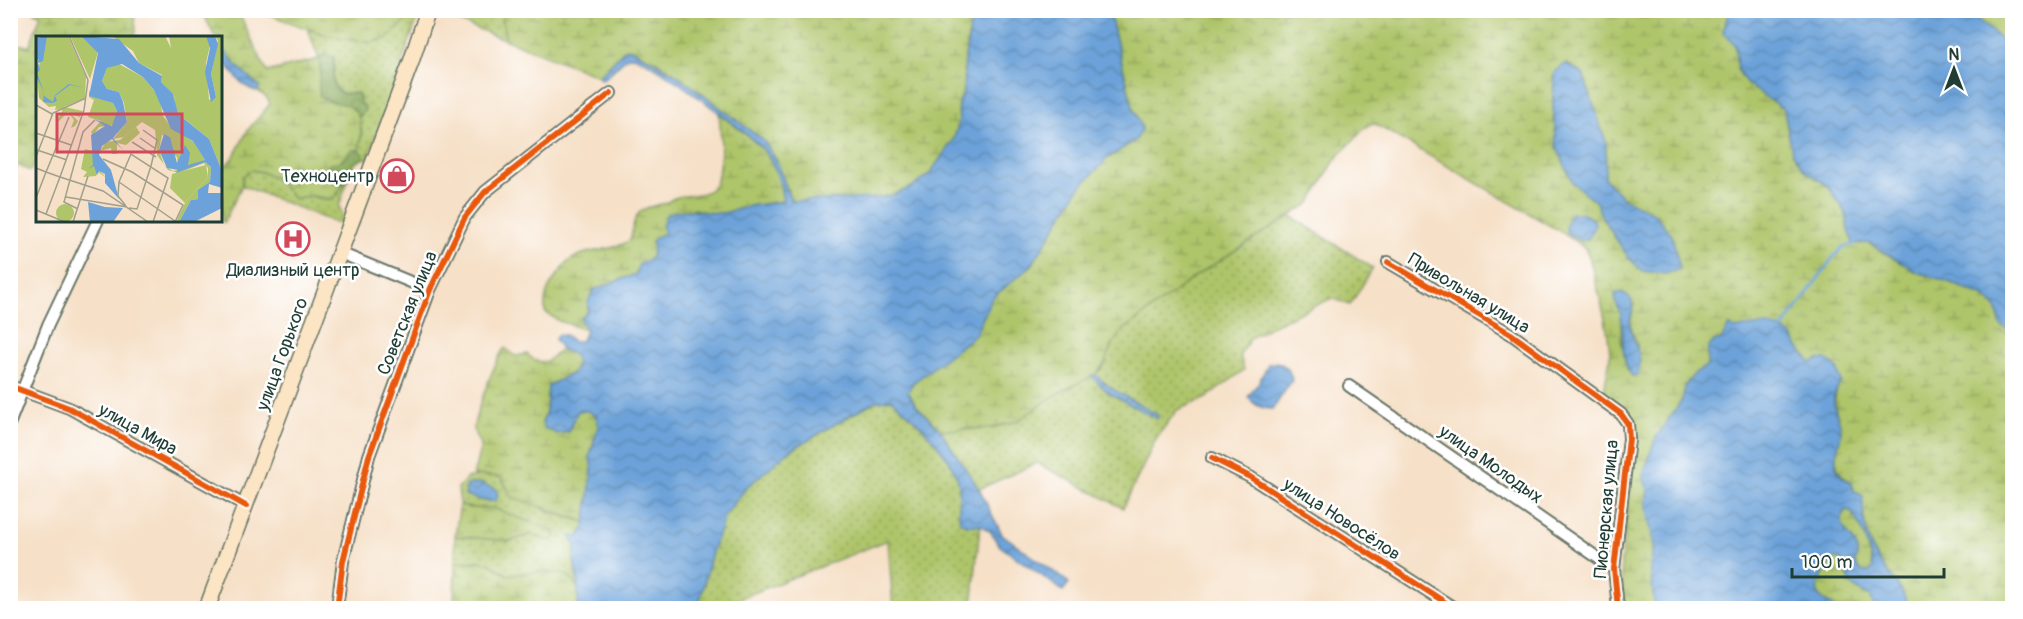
<svg xmlns="http://www.w3.org/2000/svg" width="2023" height="619" viewBox="0 0 2023 619" font-family="Pangolin,sans-serif">
<style>
.grass{fill:url(#grass-dots);stroke:#67814f;stroke-width:1.5}
.forest{fill:url(#forest-crowns);stroke:#557449;stroke-width:1.5}
.wetland{fill:url(#wetland-marsh);stroke:#67814f;stroke-width:1.5;fill-rule:evenodd}
.water{fill:url(#water-waves);stroke:#467086;stroke-width:1.5;fill-rule:evenodd}
.lines{fill:none;stroke-linecap:round;stroke-linejoin:round}
.stream{stroke:#6ca2d9;stroke-width:3}
.street-casing{stroke:#6a7667;stroke-width:14}
.secondary-casing{stroke:#6a7667;stroke-width:18}
.street{stroke:#fff;stroke-width:10}
.secondary{stroke:#fce5c4;stroke-width:15}
.cycleway-casing{stroke:#fff;stroke-width:10}
.cycleway{stroke:#e8590c;stroke-width:6}
.labels{text-anchor:middle;stroke-width:5;stroke-linejoin:round;paint-order:stroke}
.poi-label{font-size:18px;fill:#1f3d34;stroke:#fff;text-anchor:end}
.street-label{font-size:18px;fill:#1f3d34;stroke:#fff}
.inset-road{fill:none;stroke:#a09f8c;stroke-width:1.5}
.view{fill:#d1495b;fill-opacity:0.15;stroke:#d1495b;stroke-width:3}
.inset-edge{fill:none;stroke:#1f3d34;stroke-width:3}
</style>
<defs>
<pattern id="grass-dots" width="8" height="8" patternUnits="userSpaceOnUse" patternTransform="scale(1.5)"><rect width="8" height="8" fill="#afc56a"/><path d="M2 2h.1M6 6h.1" fill="none" stroke="#8ea158" stroke-width="1.8" stroke-linecap="round"/></pattern>
<pattern id="forest-crowns" width="20" height="18" patternUnits="userSpaceOnUse" patternTransform="scale(1.5)"><rect width="20" height="18" fill="#8baa5e"/><path d="M2 6a3 3 0 1 1 6 0M12 15a3 3 0 1 1 6 0" fill="none" stroke="#718c4e"/></pattern>
<pattern id="wetland-marsh" width="20" height="14" patternUnits="userSpaceOnUse" patternTransform="scale(1.5)"><rect width="20" height="14" fill="#afc56a"/><path d="M1 5h8M5 5V1M11 12h8M15 12V8" fill="none" stroke="#8ea158"/></pattern>
<pattern id="water-waves" width="16" height="10" patternUnits="userSpaceOnUse" patternTransform="scale(1.5)"><rect width="16" height="10" fill="#6ca2d9"/><path d="M0 5q4-4 8 0t8 0" fill="none" stroke="#5885b1"/></pattern>
</defs>
<rect width="100%" height="100%" fill="#fff"/>
<filter id="ink" filterUnits="userSpaceOnUse"><feTurbulence type="fractalNoise" baseFrequency=".0167" numOctaves="2"/><feDisplacementMap in="SourceGraphic" scale="12" xChannelSelector="R" yChannelSelector="G"/><feConvolveMatrix kernelMatrix="1 2 1 2 8 2 1 2 1" color-interpolation-filters="sRGB"/></filter>
<filter id="wash" filterUnits="userSpaceOnUse"><feTurbulence type="fractalNoise" baseFrequency=".008" numOctaves="4" result="noise"/><feDisplacementMap in="SourceGraphic" scale="24" xChannelSelector="R" yChannelSelector="G"/><feGaussianBlur stdDeviation="1.35" result="paint"/><feColorMatrix in="noise" values="0 0 0 0 0 0 0 0 0 0 0 0 0 0 0 0 0 1.4 0 .05"/><feComposite in="paint" operator="in"/></filter>
<g filter="url(#wash)">
<rect width="100%" height="100%" fill="#f6e0c7"/>
<path class="grass" d="M439,10L503,11L502,18L506,40L438,13Z
M411,11H420L368,159L364,158L359,150L362,134L359,117L365,110L360,104V98L351,93L343,94C333,89 330,78 334,67L322,56L319,59L308,29C347,40 388,56 411,11Z
M251,170C272,171 284,188 299,198L311,196L327,200L337,195L343,184L347,182L339,206L346,227L241,185L243,176Z
M1289,215L1373,268L1350,305L1332,298L1273,325L1250,338L1240,355L1244,370L1206,398L1177,410L1157,437L1123,508L1037,463L979,489L940,430L992,428L1091,376L1109,393L1157,419L1114,390L1095,375L1105,364L1111,346L1122,331L1197,275Z
M891,399C912,416 956,458 959,486C962,507 953,504 967,525H980L972,608H893L888,540L728,603L699,604L712,552L725,515L747,487L789,451L874,402Z
M478,475L501,477L508,490L553,513L586,522L585,527L579,537H571L576,545L574,559L578,590L572,579L528,573L517,575H508L490,564L479,561L455,563V536L511,541L531,534L541,539L493,508H469L460,504L458,488L467,478Z"/>
<path class="forest" d="M325,54L334,57C336,71 327,86 343,94L355,93L359,95L360,104L365,106L364,112L359,117L354,109L320,97C317,84 322,73 319,59Z
M354,149L363,153L364,158L355,163L347,182C339,185 328,183 325,174L328,164L343,160L349,151Z"/>
<path class="wetland" d="M503,10L973,11L965,56L963,93L958,105L959,122L954,139L929,175L913,187L895,194L880,198L791,201L777,161L764,141L677,75L656,61L626,48L599,76L506,40L502,18Z
M33,11H134L136,31L133,37C118,38 108,28 98,37L38,38L37,161L30,171L11,162L10,41L29,47L41,15Z
M202,11H238L267,72L319,59C322,74 317,83 320,97C327,102 335,102 343,104C364,109 362,133 359,150C345,146 348,164 331,163L326,169V178L333,182L343,184C332,207 331,197 312,196C306,196 300,199 293,198C283,184 270,171 251,170L243,176L241,187L224,222H222L221,171L234,156L248,130L270,104L268,99L258,91L259,87L236,65L224,50L221,49L220,38L215,37Z
M260,11H411C405,22 395,35 382,40C354,50 287,21 260,11Z
M1109,11H1727L1728,14L1723,33L1735,45L1737,69L1784,110L1792,152L1804,170L1828,186L1846,213L1848,231L1917,272L1949,282L1984,297L1996,307L2001,325L2007,330L2012,325V608H1907L1908,605C1890,574 1860,543 1863,505L1854,491L1852,483C1835,472 1833,463 1838,443C1839,439 1841,434 1840,430C1838,412 1832,409 1837,388L1811,364L1805,354L1797,347L1794,338L1765,326L1726,332L1721,340L1708,348L1707,366L1696,372L1686,384L1682,400L1671,417L1644,477L1648,490L1646,504L1654,546L1650,567L1655,608H1624L1621,563L1636,428C1631,407 1613,407 1606,394C1602,385 1610,368 1610,357C1609,324 1597,289 1589,256L1584,247L1561,232L1375,124L1368,125L1362,131L1335,160L1310,203L1197,275L1122,331L1111,346L1105,363L1095,375L1060,392L1017,421L992,428L940,430L916,405L908,392L911,384L975,335L992,298L1032,265L1079,188L1108,158L1136,140L1142,128L1133,108ZM1554,73L1583,74L1606,142L1605,179L1623,198L1654,213L1642,271L1628,256L1603,219L1596,202L1557,148L1553,106ZM1634,305L1630,324L1638,347L1627,369L1621,339V314Z
M1968,11H2012V49Z
M719,114C754,140 778,154 783,201L750,206L724,213H709L695,209L674,211L665,233L652,242L653,250L651,258L636,274L603,286L588,302L586,330L559,321L545,312C544,297 547,289 556,277C561,271 565,263 572,259C588,248 611,253 630,240C632,235 632,231 633,226C637,207 651,206 667,203C673,196 684,196 693,195C699,194 707,193 711,189C724,178 721,131 719,114Z
M505,348L515,356L527,354C541,368 548,362 561,349L575,355L577,363L574,372L548,386L546,412L542,423L568,432L577,411H588L597,417L598,427L590,456L592,469L586,522L512,497L501,477L478,475L473,476L481,445C477,439 474,435 474,427C475,415 497,355 505,348Z
M460,504L469,508H493L548,529L555,533V538L550,541L531,534L511,541L455,536Z
M1845,510L1851,511C1862,528 1870,549 1873,569L1868,573L1859,570L1855,562C1866,537 1831,533 1845,510Z
M1833,559H1840C1854,581 1843,584 1871,597L1874,608H1835L1833,605C1804,596 1822,576 1833,559Z
M479,561L490,564L508,575L544,571L565,574L572,579L578,590V608H454L455,563Z"/>
<path class="water" d="M973,11H1109L1133,108L1142,128L1136,140L1108,158L1079,188L1032,265L992,298L975,335L912,384L908,392L916,405L940,430L979,489L1002,534L1069,583L1063,591L1000,546L990,531L980,525H967L960,522C957,509 961,497 959,485C954,456 913,416 891,399L873,402L789,451L747,487L725,515L712,552L698,608H578V580L574,559L576,545L570,536L579,537L585,527L592,469L590,456L598,427L597,417L588,411H578L568,432L557,434L544,428L542,423L546,412L548,386L574,372L577,363L574,355L561,349L555,340L557,335H566L574,342L582,340L586,330L580,319L588,311V302L593,290L636,274L639,264L651,258L653,250L652,242L655,237L665,233L662,226L666,215C685,205 702,214 722,213C731,212 740,208 750,206C761,204 772,203 783,201C781,184 776,167 766,153C756,138 649,58 632,56L627,57L605,78L601,79L599,76L626,48L632,49L677,75L764,141L777,161L791,201L880,198L895,194L912,187L929,175L954,139L959,122L958,105L963,93L965,56Z
M1727,11H1968L2012,49V325L2007,330L2001,325L1996,307L1984,297L1949,282L1917,272L1870,243L1854,244L1848,231L1846,213L1828,186L1804,170L1792,152L1784,110L1747,84L1737,69L1735,45L1723,33L1728,14Z
M221,49L224,50L236,65L260,87L258,91C243,91 230,68 221,57Z
M1566,63L1583,74L1606,142L1605,179L1623,198L1654,213L1672,235L1680,269L1665,274L1642,271L1628,257L1603,219L1596,202L1573,183L1557,148L1553,106L1554,73Z
M1571,213H1582L1594,220L1595,227L1588,239L1581,241C1564,233 1562,230 1571,213Z
M1622,292C1627,295 1630,296 1632,302C1635,309 1629,317 1630,325C1632,344 1646,356 1637,376H1632C1619,358 1625,336 1621,316C1620,308 1613,304 1615,294Z
M1729,325L1735,329C1753,325 1777,322 1792,336C1795,339 1795,344 1799,348C1803,354 1807,357 1811,363L1817,360L1826,359L1837,368L1841,382C1825,405 1841,413 1841,433C1840,444 1834,454 1836,466C1838,475 1845,479 1852,483L1854,491L1863,496C1863,518 1865,535 1876,556C1885,573 1907,589 1907,608H1874L1871,597C1841,583 1855,582 1840,559H1834C1822,575 1804,596 1833,605L1835,608H1655L1650,567L1654,546L1646,504L1648,490L1643,476L1655,439L1682,400L1686,384L1696,372L1707,366L1708,348L1713,342L1721,340ZM1845,510L1851,511C1862,528 1870,549 1873,569L1868,573L1859,570L1855,563C1866,537 1831,532 1845,510Z
M1277,362C1287,366 1290,370 1292,380L1273,409C1262,409 1254,405 1248,397L1259,382L1268,364Z
M1095,375L1114,390L1158,415L1157,419L1109,393L1091,376Z
M479,483L496,489L498,495L496,501H484L465,495L467,485Z"/>
<g class="lines">
<path class="stream" d="M1782,329L1834,256L1843,247L1854,244"/>
</g>
</g>
<g filter="url(#ink)">
<g class="lines">
<defs>
<path id="street" d="M340,253L430,290
M1388,262L1511,334L1621,414L1628,424L1629,439L1614,569L1618,608
M10,386L69,408L246,506
M1349,386L1614,569
M10,422L48,325L98,220
M1212,458L1250,477L1454,608
M337,608L343,561L369,456L430,290L465,217L485,192L611,93"/>
<path id="secondary" d="M207,608L411,62L428,10"/>
</defs>
<use href="#street" class="street-casing"/>
<use href="#secondary" class="secondary-casing"/>
<use href="#street" class="street"/>
<use href="#secondary" class="secondary"/>
<defs>
<path id="cycleway" d="M1388,262L1511,334L1621,414L1628,424L1629,439L1614,569L1618,608
M10,386L69,408L246,506
M1212,458L1250,477L1454,608
M337,608L343,561L369,456L430,290L465,217L485,192L611,93"/>
</defs>
<use href="#cycleway" class="cycleway-casing"/>
<use href="#cycleway" class="cycleway"/>
</g>
</g>
<defs>
<symbol id="shop-ring" viewBox="-11 -11 22 22"><circle r="9.5" fill="#fff" stroke="#d1495b" stroke-width="1.5"/><path d="M-5-2.5h2.3a2.7 3.5 0 0 1 5.4 0H5L5.5 6h-11ZM-1.5-2.5h3a1.5 2.3 0 0 0-3 0Z" fill="#d1495b"/></symbol>
<symbol id="hospital-ring" viewBox="-11 -11 22 22"><circle r="9.5" fill="#fff" stroke="#d1495b" stroke-width="1.5"/><path d="M-5-5h3v3.5h4V-5h3V5h-3V1.5h-4V5h-3Z" fill="#d1495b"/></symbol>
</defs>
<g fill-rule="evenodd">
<use href="#shop-ring" x="378" y="157" width="38" height="38"/>
<use href="#hospital-ring" x="274" y="220" width="38" height="38"/>
</g>
<g class="labels">
<g class="poi-label">
<text x="374" y="182">Техноцентр</text>
<text x="293" y="276" text-anchor="middle">Диализный центр</text>
</g>
<g class="street-label">
<text transform="translate(1469 293) rotate(31)" y="6">Привольная улица</text>
<text transform="translate(407 313) rotate(-68)" y="6">Советская улица</text>
<text transform="translate(282 354) rotate(-70)" y="6">улица Горького</text>
<text transform="translate(138 429) rotate(29)" y="6">улица Мира</text>
<text transform="translate(1491 464) rotate(35)" y="6">улица Молодых</text>
<text transform="translate(1606 509) rotate(-85)" y="6">Пионерская улица</text>
<text transform="translate(1342 519) rotate(33)" y="6">улица Новосёлов</text>
</g>
</g>
<g transform="translate(36 36)">
<rect width="186" height="186" fill="#f6e0c7"/>
<path d="M100,91L104,97L90,109L81,107V118H76L75,112L64,115L70,106L84,104ZM170,129L172,141L151,164L145,181L142,182L149,167L134,152L136,138ZM20 177a9 9 0 1 1 18 0a9 9 0 1 1-18 0Z" fill="#afc56a"/>
<path d="M0,0H32L50,41L49,62L28,71L47,75L44,81L36,79L42,85L39,90L35,92L38,84L32,76L20,88L27,73L19,74L20,70L13,71L3,62L0,26L4,23L1,26L2,33L7,14L1,9L7,2ZM34,0H45L62,16L54,43ZM76,0H129L135,12L133,0H170L174,9L170,27L173,64L180,61L175,38L182,5L179,0H186V135L173,103L140,76L138,60L125,46L126,39L103,27L97,15ZM83,28L107,41L123,60L127,80L135,91L158,106L169,124L165,126H169L175,131L174,146L162,155V160L172,161L155,164L143,186H140L151,164L172,141V132L168,127L143,137L132,134L121,119L119,94L106,86L88,101L77,103L91,86L88,67L83,56L71,53L66,45L71,32ZM126,99L134,101L133,115L141,121L142,129L147,111L153,131L137,135L128,129L123,114ZM53,54L55,60L77,67L81,75L78,89L63,91L57,99L55,96L65,85L52,81L58,64L53,61ZM49,113L57,115V129L71,142L62,136L60,140L47,141L51,136L45,133Z" fill="#afc56a" fill-rule="evenodd"/>
<path d="M11,0L7,25L2,27L4,34L1,37L8,56V60L17,66L19,59L33,48L49,52L34,49L19,60L21,64L19,66L16,67L7,66L8,56L0,40V30L3,23L0,26V2ZM45,0L83,3L103,27L126,40L125,46L137,58L142,78L173,103L186,135V152L173,148L172,157H186V172L158,186H143L155,164L162,163V154L174,146L175,131L169,126L140,137L142,134L131,132L123,114L128,98L134,101L141,127L149,109L154,117L152,129L169,124L157,105L135,93L118,54L107,41L86,28L71,32L66,45L71,53L83,56L87,66L91,86L77,102L87,114L76,103L66,110L63,119L75,134L83,163L69,147V138L63,135L61,139L58,130L52,133L57,129L55,99L69,90L58,83L76,90L81,75L77,67L53,60L62,17ZM170,0H179L182,8L175,38L180,61L175,66L169,36L174,12ZM52,166L69,171L87,172L77,186H54Z" fill="#6ca2d9"/>
<path class="inset-road" d="M0,69L16,78M107,94L121,104L115,130M0,97L35,109M104,102L120,113M96,106L120,121M1,114L31,124M0,121L17,77L50,62M67,123L96,136L147,169L139,186M0,132L10,136L33,81M83,146L139,185M30,161L91,171M0,162L10,136L24,141L48,74L52,44L33,0M90,170L82,160L83,146L95,118L132,142L117,186M93,172L101,173L115,130M42,173L28,166L47,96L59,84M0,174L29,186M10,178L24,141L67,155L112,186M37,186L52,140"/>
<path class="view" d="M21,78H146V116H21Z"/>
<rect width="186" height="186" class="inset-edge"/>
</g>
<rect width="2023" height="619" fill="none" stroke="#fff" stroke-width="36"/>
<g transform="translate(1954 69)" stroke="#ffffff" stroke-width="4.5" paint-order="stroke">
<path d="M0-4.5L10 22L0 15L-10 22Z" fill="#1f3d34"/>
<text y="-9" font-size="16" font-weight="bold" text-anchor="middle" fill="#1f3d34">N</text>
</g>
<path d="M1792 568v9h152v-9" fill="none" stroke="#1f3d34" stroke-width="3"/>
<text x="1801" y="568" font-size="18" fill="#1f3d34" stroke="#ffffff" stroke-width="4.5" paint-order="stroke">100 m</text>
</svg>
